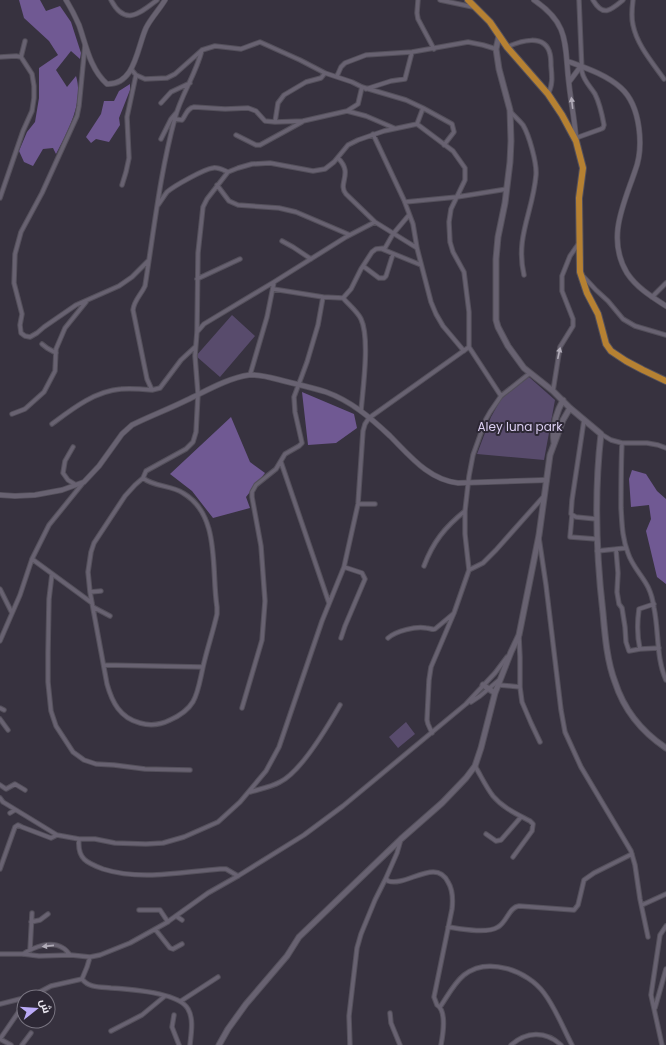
<svg xmlns="http://www.w3.org/2000/svg" width="666" height="1045" viewBox="0 0 666 1045" font-family="Poppins,Cairo,sans-serif">
<style>
.green{fill:#584b6c}
.forest{fill:#705993}
.lines{fill:none;stroke-linecap:round;stroke-linejoin:round}
.minor-casing{stroke:#54505b;stroke-width:5.5}
.tertiary-casing{stroke:#54505b;stroke-width:6}
.secondary-casing{stroke:#54505b;stroke-width:7}
.primary-casing{stroke:#54505b;stroke-width:8}
.minor{stroke:#686271;stroke-width:3.5}
.tertiary{stroke:#686271;stroke-width:4.5}
.secondary{stroke:#686271;stroke-width:5}
.primary{stroke:#b68132;stroke-width:6}
.oneway{fill:#b1acb8}
.labels{text-anchor:middle;stroke-width:4;stroke-linejoin:round;paint-order:stroke}
.park-label{font-size:12px;fill:#dccff2;stroke:#2d2835}
</style>
<rect width="100%" height="100%" fill="#37323f"/>
<path class="green" d="M232,315L255,336L220,377L196,356Z
M529,377L555,400L544,460L477,454L491,417L501,399Z
M406,722L415,734L398,748L389,737Z"/>
<path class="forest" d="M19,0H40L46,11L60,6L71,22L81,53L80,59L71,51L56,70L67,87L76,76C84,103 68,130 56,154L53,148L43,149L33,166L24,162L19,151L27,132L35,122L39,98V68L58,55L49,41L24,18Z
M130,84V90L119,118L120,125L109,142L96,139L91,143L86,137L101,114L104,101H114L119,91Z
M302,392L354,414L357,428L336,443L308,445Z
M231,417L250,462L265,473L246,497L250,508L213,518L192,491L170,474Z
M632,470L646,474L657,491L666,499V584L657,577L646,531L651,519L649,505L631,507L629,479Z"/>
<g class="lines">
<defs>
<path id="minor" d="M111,0C125,27 140,13 157,0
M418,0L417,13L418,19L434,49
M440,0L473,7
M593,0C603,17 610,11 623,0
M633,0C632,8 631,17 633,25C637,45 652,62 664,79
M85,45L79,106L77,116L42,193L21,232L15,254L14,283L22,314L20,325L21,333L25,336L30,337L37,333L44,327L76,305L119,286L132,277L148,261
M507,47C520,41 545,33 550,54C551,58 551,62 551,66C552,76 553,85 548,94
M0,57L16,56L21,57L32,74L34,86V98L32,111L23,131L0,198
M21,57L25,41
M131,69L136,75L145,79L167,78L175,74L202,50L215,46L241,49L260,42L300,60L325,73
M337,76L341,67L345,63L366,55L412,52L468,42L483,45L496,49
M366,89L391,81L405,79L412,52
M161,103L171,92L190,83
M423,108L452,124L454,132L444,145
M347,111L358,104L362,87
M510,111C514,116 519,120 523,125C529,135 537,163 536,175C533,212 515,237 524,275
M175,119L182,120C186,115 187,108 194,107L225,109L248,108L256,111L265,121L275,122
M394,128L366,116L347,111L303,121L275,122L278,103L284,95L306,82L321,78L325,73L352,82L362,87L406,100L423,108L417,124L453,151L465,168V180L451,209L449,222L450,242L453,252L464,272L469,312V347L501,396L530,373
M373,134L404,200L413,224L417,248L431,302L436,314L443,326L464,351
M236,135L256,145H260L302,122
M576,138L601,129L603,128L604,125C602,114 600,104 595,94C590,86 584,81 582,72L579,0
M161,139L171,119L176,113
M338,158C354,174 337,183 346,194L375,222L417,248
M122,185L126,172L129,158L127,117L136,75
M217,185L229,201L238,205L279,208L296,212L350,235
M405,202L457,197L507,189
M158,205C161,201 164,196 167,192C174,186 204,169 213,168C218,167 223,170 228,172
M282,241L293,247L311,259
M382,249L421,265
M363,266L379,278H384L386,276L393,254
M583,276L596,290L608,301L623,319L635,326L666,335
M197,279L240,259
M273,289L323,297L343,298
M652,297L666,283
M197,332L204,324L274,282
M42,344L47,348L56,353
M195,347L181,360L160,388L152,390L147,379L133,310C134,300 141,295 145,286C154,230 160,173 175,118C181,95 196,74 202,50
M250,375L267,317L274,282L346,237L375,222
M553,391L560,347L573,326V319L562,291V276L570,256L579,243
M361,411C363,388 370,338 361,319C357,311 349,305 343,298L351,289L361,269L372,252L376,249L385,248L393,234L409,215
M12,414L25,409L44,392L55,371L56,349L65,328L86,302
M584,420L572,500L571,514L576,517L596,519
M52,424C72,409 95,391 121,389C131,388 142,389 152,390
M601,434L611,440L622,443H647L658,445L666,448
M622,443C621,465 621,486 621,508C622,523 622,538 628,553C632,566 642,575 648,587C651,593 653,601 654,608C659,631 656,658 666,680
M73,447L65,461L63,473L68,480L76,485
M281,462L329,603
M143,478C154,487 171,485 183,493C221,515 211,570 217,607V614C213,632 207,649 203,667C197,694 197,708 170,720C160,725 150,726 140,723C120,718 112,702 107,684L90,592L88,572L91,552L94,543L125,496L135,485L143,478L146,471L186,449L193,442L196,432L198,394L195,356L197,332L198,253L203,207L207,199L228,172L238,168L252,164L270,163L313,171L325,169L334,162L348,145L358,140L384,131L417,124
M358,504H375
M572,515L570,537L596,539
M539,538L546,585L561,710L565,732L581,767L631,851L635,865L640,899L648,937
M616,549L618,573L617,592L619,604L622,608L625,627L626,642L629,651L640,649
M597,551L626,548
M32,559L92,603
M424,566C433,542 445,527 465,511
M469,570L483,563L496,550L544,496
M52,574L49,599L48,652V682L51,711L56,726L73,752L84,760L96,764L114,765L145,769L190,770
M0,589L12,613
M90,592L101,591
M654,604L639,609C637,623 637,636 640,649L659,648
M93,607L110,616
M519,636L520,657V687L522,702L531,723L540,742
M341,638L345,626L365,579L362,573L344,567
M388,638C396,631 416,626 426,628C430,628 432,630 435,629L453,614
M0,641L20,595L32,559L49,525L83,483
M104,665L203,667
M499,685L520,687
M471,702L480,696L499,680
M0,708L4,710
M242,708L262,640L265,601L261,546L252,497V492L256,485L276,469L285,454L299,446L302,443L295,412L294,397L307,362L318,325L323,297
M0,719L8,730
M432,733L428,724L427,720L429,680L431,667L454,613L469,570L465,534V511L469,476L473,455L486,419L490,412L501,396
M475,766C481,776 486,787 493,796C503,808 517,814 530,821L533,824L532,831L513,857
M0,785L6,789L15,784L25,790
M250,792C260,789 271,787 280,782C301,772 328,726 340,705
M0,798L3,802L57,835L79,839
M10,813L15,810
M486,834L496,841L501,840L521,817
M401,839L397,853L386,878L388,881C407,887 436,857 448,882C453,890 453,900 452,909L434,997L437,1005C447,1011 443,1034 441,1045
M0,869L15,827L18,825L22,827L51,838L57,835
M238,876L226,869H220C181,872 141,881 103,869C87,863 77,859 79,839H95L115,843L146,844L163,843L184,837L218,822L240,802L266,771L279,747L322,621L344,567L358,504L363,431L365,424L369,418L469,347
M642,905L666,894
M139,910H160L168,922
M176,916L182,920
M31,922L40,920L48,914
M448,927C461,929 487,934 498,927C507,922 509,907 519,906L574,910L578,905L584,880L594,873L632,854
M155,929L170,948L173,949L182,944
M30,950L32,913
M0,954H23L39,956L71,955L90,957L100,955L130,943L166,923L208,893L238,876L304,835L343,806L466,704L495,673L507,657
M23,954C34,947 51,940 63,948C66,949 68,953 70,955
M82,979C89,988 100,987 111,988C128,989 179,992 188,1009C194,1019 191,1034 190,1045
M82,979L87,967L90,957
M30,997L51,986L82,979
M181,1001L218,977
M0,1004L24,998
M440,1007C447,997 454,983 464,975C488,956 528,971 544,993C556,1009 563,1028 572,1045
M655,1008L666,969
M390,1013L391,1023L400,1045
M174,1015L172,1027L179,1045
M111,1031L142,1015L165,996
M0,1039L24,1004
M0,1039L11,1045
M22,1045L31,1033
M350,1045L349,1016L357,948L361,934L375,900L386,878
M511,1045C526,1032 545,1030 561,1045
M662,1045L651,995L660,935L666,926"/>
<path id="tertiary" d="M66,0C71,8 75,16 79,25C86,45 90,69 107,84C135,85 137,48 146,28C151,18 159,10 165,0
M534,0C571,25 564,45 569,84C571,103 575,121 576,140
M567,61C586,68 607,75 621,88C641,106 644,148 635,171C624,204 606,238 627,273C637,288 652,297 666,306
M569,82L581,66
M0,495L15,496L35,495L62,490L84,482L99,466L122,434L132,425C150,416 169,409 187,400C206,391 228,378 249,375C262,374 275,379 288,382C300,385 313,388 326,392C351,401 371,418 390,436C410,456 429,480 458,483L547,480"/>
<path id="secondary" d="M499,36L496,49L499,69L510,110L511,141L510,162L505,203L498,237L496,259V320L498,327L508,346L524,368L553,391L570,408L601,434C594,494 596,553 603,613C605,636 607,661 615,682C624,710 642,732 666,748
M554,443C552,429 556,413 563,400
M483,685L495,693
M219,1045L228,1029L246,1004L287,956L299,937L401,839L442,803L466,778L475,766L481,748L495,693L511,652L519,635L539,535L550,455L563,420L570,408"/>
<path id="primary" d="M468,0L490,22L507,47L548,94L562,115L576,141L583,168L579,198L580,272L587,293L598,314L606,344L611,351L626,361L643,370L666,381"/>
</defs>
<use href="#minor" class="minor-casing"/>
<use href="#tertiary" class="tertiary-casing"/>
<use href="#secondary" class="secondary-casing"/>
<use href="#primary" class="primary-casing"/>
<use href="#minor" class="minor"/>
<use href="#tertiary" class="tertiary"/>
<use href="#secondary" class="secondary"/>
<use href="#primary" class="primary"/>
</g>
<defs><path id="oneway-solid" d="M-6-.8H1V-3.2L6.5 0L1 3.2V.8H-6Z"/></defs>
<g class="oneway">
<use href="#oneway-solid" transform="translate(572 103) rotate(-97)"/>
<use href="#oneway-solid" transform="translate(559 353) rotate(-78)"/>
<use href="#oneway-solid" transform="translate(48 946) rotate(174)"/>
</g>
<g class="labels">
<g class="park-label">
<text x="520" y="431">Aley luna park</text>
</g>
</g>
<g transform="translate(36 1009) rotate(73)"><circle r="19" fill="#2d2835" stroke="#797581"/>
<path d="M0-3L7 15L0 10L-7 15Z" fill="#baaaf7"/>
<text y="-6" font-size="11" font-weight="bold" text-anchor="middle" fill="#ece9f2">ش</text>
</g>
</svg>
